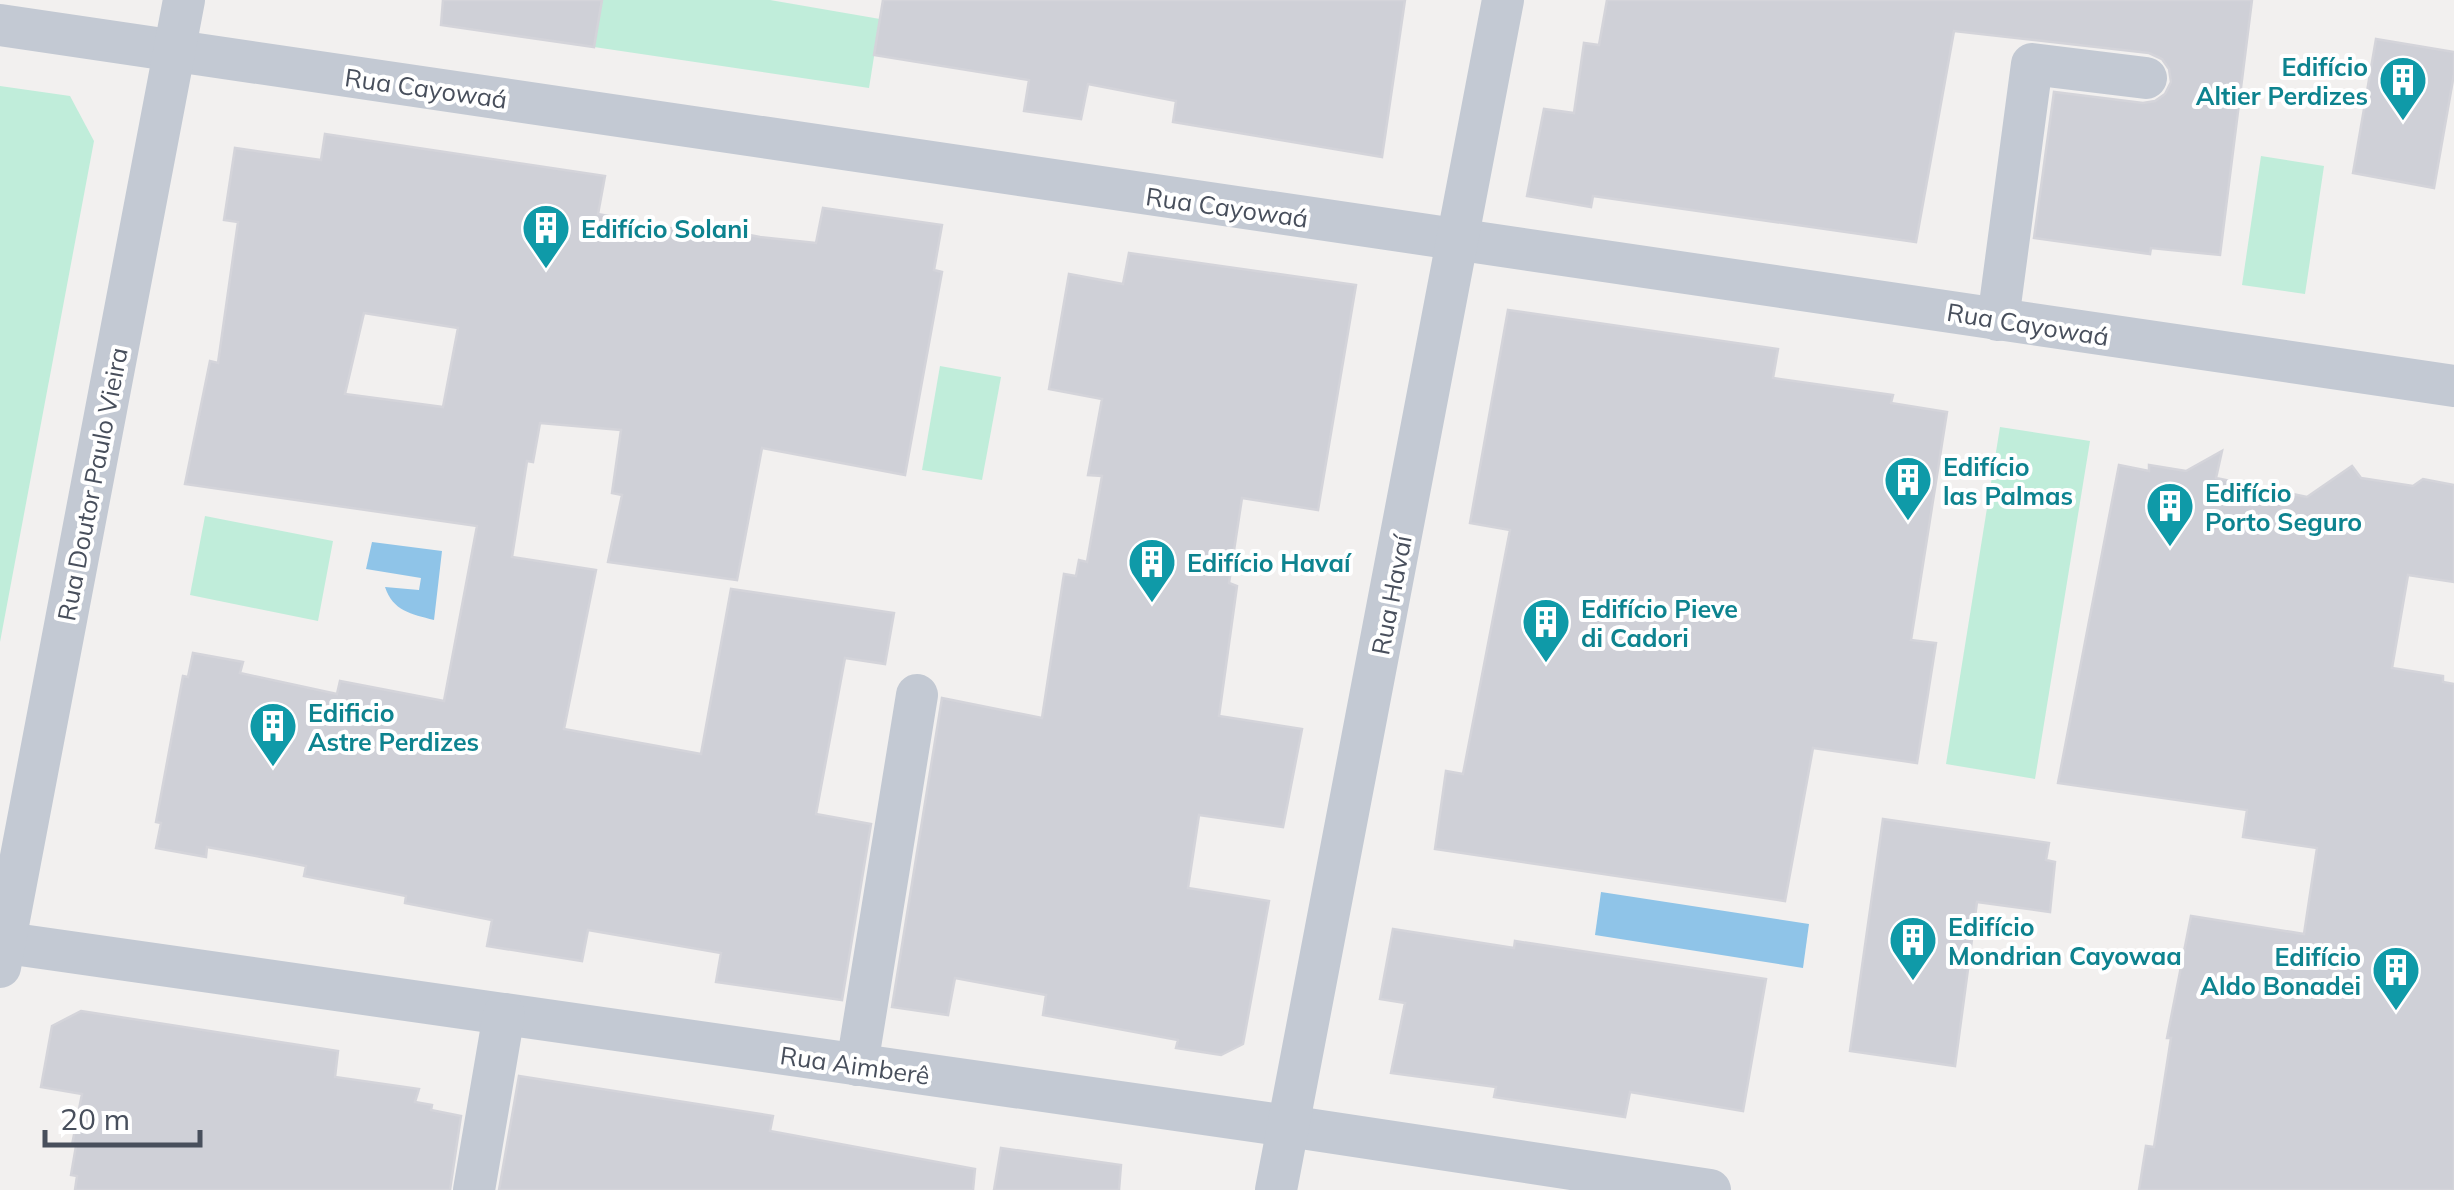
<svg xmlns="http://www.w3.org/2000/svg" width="2454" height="1190" font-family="Mulish,sans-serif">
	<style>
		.green { fill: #c0edda }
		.water { fill: #8fc4e8 }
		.building { fill: #cfd0d7; stroke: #d4d4da; stroke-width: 2.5; fill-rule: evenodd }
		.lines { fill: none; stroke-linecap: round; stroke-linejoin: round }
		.street { stroke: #c3c9d3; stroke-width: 42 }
		.labels { text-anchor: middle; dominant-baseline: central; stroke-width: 8; stroke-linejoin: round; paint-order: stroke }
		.culture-label { font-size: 25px; font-weight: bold; fill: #0d838f; stroke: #fff; text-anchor: start }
		.street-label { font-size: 25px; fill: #484f5c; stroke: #fff }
	</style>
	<rect width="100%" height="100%" fill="#f2f0ef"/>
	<g class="green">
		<path d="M602,0h168l110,19 -11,69 -275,-41z"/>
		<path d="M0,86l70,10 24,45 -94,501z"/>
		<path d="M2261,156l63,10 -19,128 -63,-9z"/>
		<path d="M940,366l61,11 -19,103 -60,-10z"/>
		<path d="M2000,427l90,14 -55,338 -89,-15z"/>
		<path d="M205,516l128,25 -15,80 -128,-26z"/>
	</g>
	<g class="water">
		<path d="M372,542l70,9 -8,69c-23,-6 -41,-9 -49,-33l34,3 2,-12 -55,-9z"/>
		<path d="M1601,892l208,32 -6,44 -208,-33z"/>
	</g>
	<g class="building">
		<path d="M443,0h159l-8,47 -153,-22z"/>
		<path d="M883,0h522l-23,157 -209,-35 3,-21 -88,-17 -7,35 -57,-8 5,-31 -155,-25z"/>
		<path d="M1607,0h645l-32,255 -69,-7 -1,6 -116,-16 20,-146 89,11 12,-2 10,-7 6,-12 -2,-13 -7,-10 -13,-6 -195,-22 -38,211 -323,-46 -2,11 -64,-11 17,-87 30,4 10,-70 15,2z"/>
		<path d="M2376,39l78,13v22l-20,114 -81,-15z"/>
		<path d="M325,134l280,42 -7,38 87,17 2,-8 73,14 56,6 7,-35 119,17 -8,45 8,2 -37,203 -143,-27 -25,132 -129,-18 14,-67 -10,-2 9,-63 -81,-7 -7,39 -6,-1 -15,96 84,13 -32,159 137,25 30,-165 163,24 -9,51 -40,-6 -29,156 55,10 -29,176 -126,-18 5,-29 -133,-23 -6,31 -95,-15 5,-26 -87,-17 1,-7 -102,-20 2,-10 -50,-10 -49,-9 -1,10 -50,-9 5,-25 -5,-1 27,-146 5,1 5,-24 50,9 -3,11 97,21 3,-13 104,20 33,-175 -292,-42 25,-123 8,2 20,-141 -14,-2 11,-72 86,12zM364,313l94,15 -15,79 -98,-13z"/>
		<path d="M1129,253l227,32 -38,225 -76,-12 -13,85 8,3 -18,130 83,13 -19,98 -84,-12 -11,73 81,13 -26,143 -22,11 -45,-7 2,-8 -135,-25 3,-20 -91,-17 -7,37 -56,-8 50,-309 100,20 22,-144 12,2 3,-16 8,2 15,-86 -14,-1 14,-76 -53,-10 20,-115 54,10z"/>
		<path d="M1508,310l270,39 -5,29 120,17 -2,8 56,9 -36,228 25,3 -19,120 -104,-15 -28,153 -350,-52 11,-78 17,3 47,-244 -40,-7z"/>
		<path d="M2222,451l-6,27 91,19 45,-31 9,12 52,8 10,-7 31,6v97l-46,-7 -16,93 51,8v6l11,2v506h-315l7,-44 8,1 17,-109h-4l24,-122 113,18 13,-86 -74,-11 4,-27 -189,-27 61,-318 30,6v-6l37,6z"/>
		<path d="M1883,819l166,24 -3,17 9,2 -5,50 -73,-10 -22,164 -105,-15z"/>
		<path d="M1393,929l121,19 1,-7 251,38 -23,132 -113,-19 -5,25 -131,-20 2,-10 -105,-14 14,-70 -25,-4z"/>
		<path d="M81,1011l257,40 -3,26 84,12 -4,13 17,3 -1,5 30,6 -11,74h-375l2,-14 -6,-1 5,-29 -4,-1 10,-51 -41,-7 11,-61z"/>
		<path d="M519,1076l254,40 -3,15 205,38 -2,21h-474z"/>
		<path d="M1001,1148l120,17 -2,25h-125z"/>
	</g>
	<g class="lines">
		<g class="street">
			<path d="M0,25l2454,361"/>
			<path d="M1998,320l34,-256 114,14"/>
			<path d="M0,942l1288,184 422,64"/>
			<path d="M0,967l184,-967"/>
			<path d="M857,1065l60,-370"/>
			<path d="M474,1190l30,-176"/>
			<path d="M1276,1190l227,-1190"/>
		</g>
	</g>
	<defs>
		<g id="building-pin" transform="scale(2.5)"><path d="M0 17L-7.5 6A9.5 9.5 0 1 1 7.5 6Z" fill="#0f9aa8" stroke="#fff"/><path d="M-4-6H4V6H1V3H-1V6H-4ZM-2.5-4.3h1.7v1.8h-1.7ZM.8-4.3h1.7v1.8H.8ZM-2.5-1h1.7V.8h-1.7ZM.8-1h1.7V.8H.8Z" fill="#fff"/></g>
	</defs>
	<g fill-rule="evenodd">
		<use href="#building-pin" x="2403" y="80"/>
		<use href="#building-pin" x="546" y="228"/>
		<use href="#building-pin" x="1908" y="480"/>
		<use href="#building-pin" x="2170" y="506"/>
		<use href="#building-pin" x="1152" y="562"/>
		<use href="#building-pin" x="1546" y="622"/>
		<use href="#building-pin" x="273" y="726"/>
		<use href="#building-pin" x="1913" y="940"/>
		<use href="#building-pin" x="2396" y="970"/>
	</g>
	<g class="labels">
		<g class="culture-label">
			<text x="2368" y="66" text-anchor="end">Edifício<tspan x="2368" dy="29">Altier Perdizes</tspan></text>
			<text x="581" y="228">Edifício Solani</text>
			<text x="1943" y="466">Edifício<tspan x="1943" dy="29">las Palmas</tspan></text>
			<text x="2205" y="492">Edifício<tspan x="2205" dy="29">Porto Seguro</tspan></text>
			<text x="1187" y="562">Edifício Havaí</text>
			<text x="1581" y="608">Edifício Pieve<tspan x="1581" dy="29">di Cadori</tspan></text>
			<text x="308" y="712">Edificio<tspan x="308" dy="29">Astre Perdizes</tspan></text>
			<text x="1948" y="926">Edifício<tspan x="1948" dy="29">Mondrian Cayowaa</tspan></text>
			<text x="2361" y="956" text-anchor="end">Edifício<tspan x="2361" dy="29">Aldo Bonadei</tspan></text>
		</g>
		<g class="street-label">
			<text transform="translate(426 88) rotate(8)">Rua Cayowaá</text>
			<text transform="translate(1227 207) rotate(8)">Rua Cayowaá</text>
			<text transform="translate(2028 324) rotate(9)">Rua Cayowaá</text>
			<text transform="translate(92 484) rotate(-79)">Rua Doutor Paulo Vieira</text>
			<text transform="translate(1391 595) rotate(-79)">Rua Havaí</text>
			<text transform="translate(855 1065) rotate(8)">Rua Aimberê</text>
		</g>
	</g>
	<path d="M45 1130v15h155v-15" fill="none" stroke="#484f5c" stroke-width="5"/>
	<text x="60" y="1130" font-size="30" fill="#484f5c" stroke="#ffffff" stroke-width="8" paint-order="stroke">20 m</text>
</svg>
